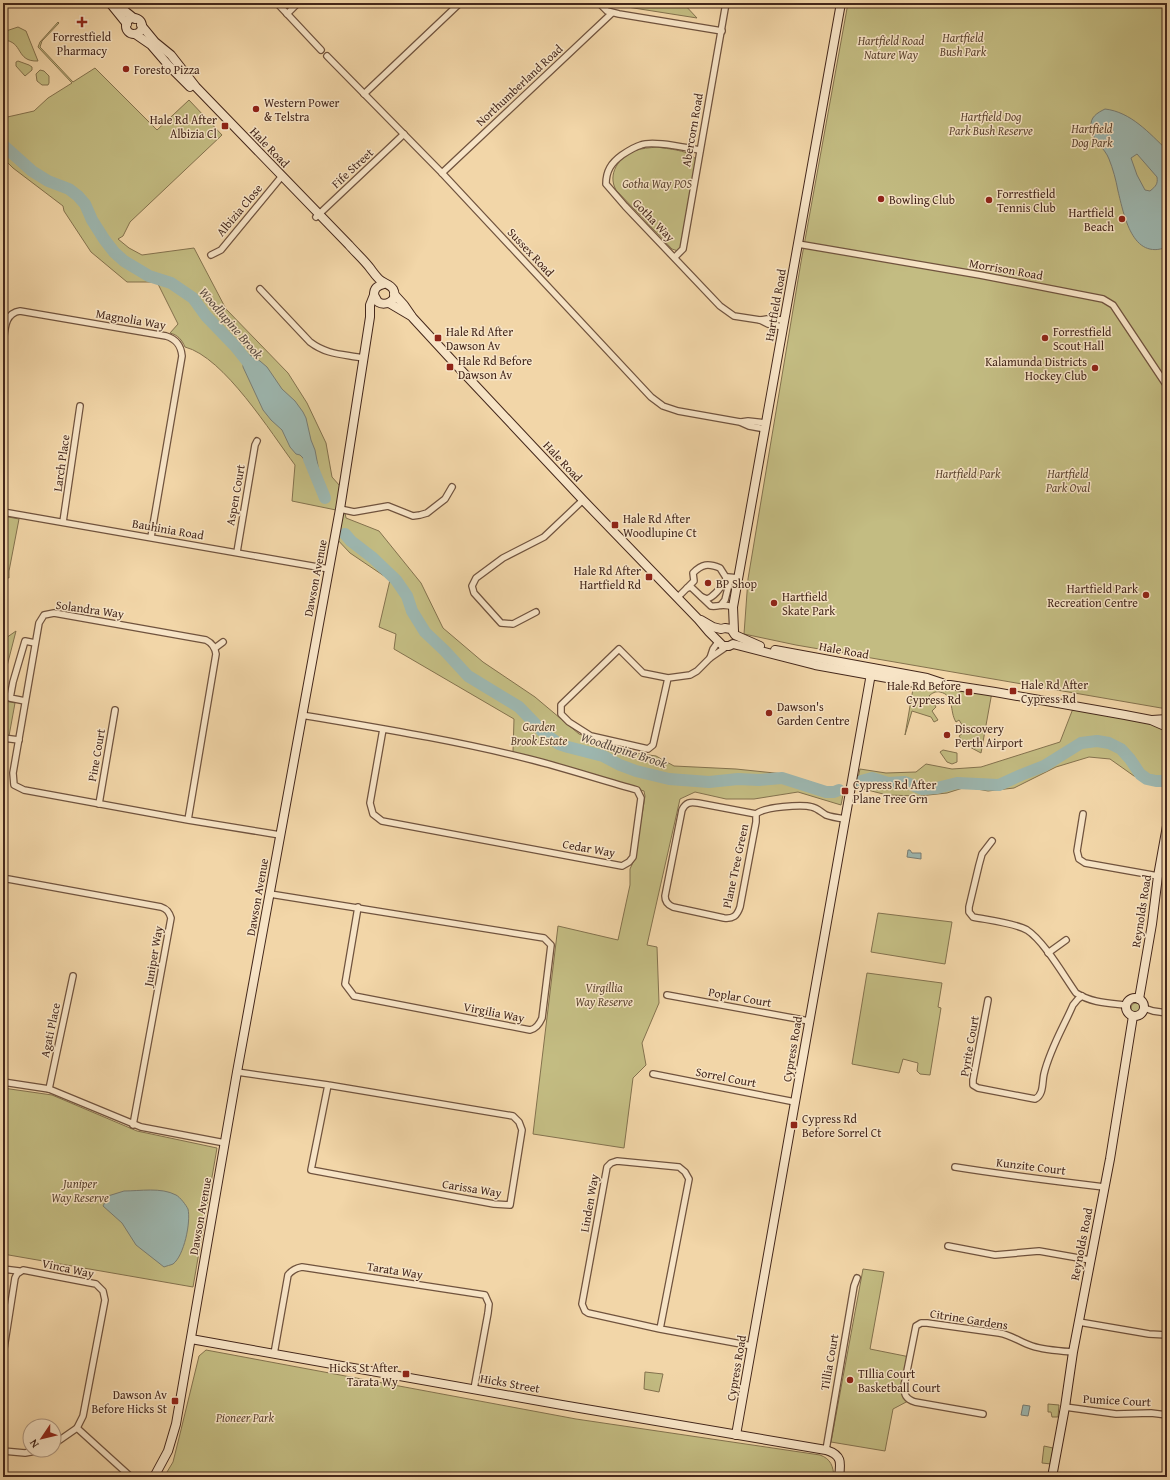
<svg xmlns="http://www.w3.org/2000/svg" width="1170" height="1480" font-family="'Gentium Book Plus',serif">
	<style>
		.green { fill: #c3bc82; stroke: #84724e }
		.water { fill: #9db7b0; stroke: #797d74; fill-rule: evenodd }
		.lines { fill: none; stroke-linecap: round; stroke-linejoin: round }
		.river { stroke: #9db7b0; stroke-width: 12 }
		.street-casing { stroke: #70533e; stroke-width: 8 }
		.secondary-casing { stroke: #44271b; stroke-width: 10 }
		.street { stroke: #f7e4c6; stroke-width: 5.5 }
		.secondary { stroke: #f7e4c6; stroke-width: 8 }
		.poi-dot { fill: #8f2418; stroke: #f7e4c6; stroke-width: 1.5 }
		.labels { text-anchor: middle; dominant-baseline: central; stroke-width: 3; stroke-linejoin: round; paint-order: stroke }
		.poi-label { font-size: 12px; fill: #44271b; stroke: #f7e4c6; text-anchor: start }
		.park-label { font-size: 12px; font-style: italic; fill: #5d4530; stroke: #f7e4c6 }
		.street-label { font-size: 12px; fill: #44271b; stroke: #f7e4c6 }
		.water-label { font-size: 13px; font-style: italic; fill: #5a4b40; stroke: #f7e4c6 }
	</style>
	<rect width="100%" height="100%" fill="#f2d6a8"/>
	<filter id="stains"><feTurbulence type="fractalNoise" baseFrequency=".005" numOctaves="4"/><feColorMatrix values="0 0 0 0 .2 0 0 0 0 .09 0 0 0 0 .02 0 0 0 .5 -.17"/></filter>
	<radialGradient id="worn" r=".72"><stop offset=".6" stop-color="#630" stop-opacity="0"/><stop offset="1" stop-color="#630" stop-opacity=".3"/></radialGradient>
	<g class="green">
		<path d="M615,3h68l14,15 -76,-12z"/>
		<path d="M848,3h319v706l-371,-64 -52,-11 4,-55 53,-317z"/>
		<path d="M58,22l1,1 -17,18 -2,6 33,35 22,-14 62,62 32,-30 33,35 -92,87 -7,14 -5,3 11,9 13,7 52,-7 32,61 62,64 19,30 19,40 6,34 8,9 6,32 33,13 42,52 22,45 40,34 52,35 44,37 49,18 28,4 18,10 62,3 48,5 27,8 32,13 -2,10 -43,-13 -44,7h-28l-31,-7 -15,7 -33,146 10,2 2,56 -17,40 4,22 -13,13 -9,70 -91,-14 25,-208 60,14 12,-55v-16l5,-11 10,-62 -1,-5 -131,-39 1,-33 -120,-70 2,-15 -17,-7 11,-47 -40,-27 -16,-17 2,-26 -44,-9 3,-36c-24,-32 -71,-108 -110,-118 -3,-7 -7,-12 -15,-14l8,-9 -21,-42h-30l-36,-30 -27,-41 -1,-5 -50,-38 -10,-10v-40l31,-7 14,-13 24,-15 -34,-36 2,-5z"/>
		<path d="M18,27l8,4 12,30c-23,1 -14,-20 -35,-21v-8z"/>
		<path d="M18,61l11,4 3,2v3l-7,6 -9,-10v-4z"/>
		<path d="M40,70l4,1 5,5v7l-1,2h-6l-5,-4 -1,-7z"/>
		<path d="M657,147c10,2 34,3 39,13l-15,88 -3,3 -6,-2 -56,-59c-9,-16 3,-33 18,-39 8,-3 15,-3 23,-4z"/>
		<path d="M3,516l16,3 -10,52v7l-6,-1z"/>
		<path d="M16,631l-10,39 -3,-4v-26z"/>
		<path d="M914,683l78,9 -11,61 -17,-9 -5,-8 7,-5 -7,-11 -3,2c-7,-11 -1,-27 -16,-30 -4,-1 -8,1 -11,4l7,11 -4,4 6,9 -4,2 -3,-5 -19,-6 -7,24z"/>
		<path d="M5,701l10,2 -6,33 -6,-1v-23z"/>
		<path d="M1074,706l93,21v55l-33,-6 -24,-17 -21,-2 -33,10 -42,21 -26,3 -22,-4 -19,6 -28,3 -32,-1 -31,-8 4,-18 26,4 30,-1 10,-8 26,5 29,-2 79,-25z"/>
		<path d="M943,750l14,3v9l-5,2 -5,-2 -7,-10z"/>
		<path d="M878,913l74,9 -7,42 -74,-12z"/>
		<path d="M867,973l75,10 -4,24 3,1 -11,67 -10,-1 -3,-3 1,-8 -15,-4 -4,14 -47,-9z"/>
		<circle cx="1136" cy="1008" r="5"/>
		<path d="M3,1088l49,7 85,36 80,17 -24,139 -190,-33z"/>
		<path d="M863,1269l21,3 -14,77 40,8 -6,29 6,14 -17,9 -8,42 -54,-9z"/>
		<path d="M206,1350l370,69 244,36c11,4 13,11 14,22h-670l9,-15 6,-24 20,-82z"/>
		<path d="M645,1372l18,2 -4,18 -15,-3z"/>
		<path d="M1048,1404l11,1 -1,12h-6l-1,-5h-3z"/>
		<path d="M1044,1446l9,2 -2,16 -9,-1z"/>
	</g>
	<g class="water">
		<path d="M1105,109c26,3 44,24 62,41v97c-35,14 -43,-32 -49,-56 -2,-11 -5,-22 -9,-32 -4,-11 -18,-20 -18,-32 -1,-10 6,-14 14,-18zM1137,154l20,23c1,7 -1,9 -7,14l-5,-1 -8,-15 -6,-17z"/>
		<path d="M250,355l10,6 7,6 15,22 13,12 8,11 3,6 5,22 4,10 4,21 -7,3 -9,-16 -3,-3 -4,-1 -6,-7 -8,-17 -11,-10 -8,-10 -20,-43v-6l2,-5z"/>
		<path d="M908,850h2l2,3h9v6l-14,-2z"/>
		<path d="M124,1191c16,0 37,-4 52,4 4,2 10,10 12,14 3,13 -4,47 -15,55 -2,1 -7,2 -9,3l-28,-22 -14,-22 -19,-17 5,-10z"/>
		<path d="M1023,1405l7,1 -2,10 -7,-1z"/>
	</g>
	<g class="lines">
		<g class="river">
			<path d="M3,145l29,26 16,10 21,8 9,7 7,8 7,16 12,19 10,13 10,9 25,15 22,7 22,15 13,18 29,30 20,25"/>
			<path d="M309,459l16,39"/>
			<path d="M345,534l6,7 22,17 23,22 11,16 5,15 13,21 20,19 23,25 51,31 26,27 14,10 9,3 35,9 17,9 16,6 33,8 40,3 29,-3 21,1 23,-2 44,14h8l5,-2"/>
			<path d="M858,782l14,-4 16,5 17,-1 17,7 15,-1 20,-5 42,2 22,-10 23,-9 37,-23 16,-2 12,2 12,6 9,10 10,15 7,5 9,2h6"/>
		</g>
		<g class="street-casing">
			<g id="street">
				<path d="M277,3l44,47"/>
				<path d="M599,3l8,8 12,3 103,17"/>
				<path d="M287,14l11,-11"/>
				<path d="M327,56l115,117 209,224 12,9 15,5 62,11 9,4 16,3"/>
				<path d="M364,94l96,-91"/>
				<path d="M700,150c-14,-2 -47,-10 -59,-5 -7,2 -13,6 -19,10 -11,8 -16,16 -16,29l19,22 95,100 14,10 26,4 8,4 15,3"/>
				<path d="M442,173l170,-160"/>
				<path d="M316,217l88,-83"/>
				<path d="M798,244l182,31 123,24 10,6 54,81"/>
				<path d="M211,255l10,-5 61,-74"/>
				<path d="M675,257l8,-8 43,-246"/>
				<path d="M260,289l50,53c17,13 33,12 53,16"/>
				<path d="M760,320l7,-1 17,1"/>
				<path d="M3,344c2,-13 1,-31 17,-33l146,25c10,3 15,9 16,20l-31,181"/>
				<path d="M741,422l7,-1 18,2"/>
				<path d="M340,509l14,3 34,-6 25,10 7,-1 7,-2 18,-14 7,-12"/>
				<path d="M3,512l326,57"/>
				<path d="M63,522l17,-116"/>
				<path d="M237,552l18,-107 2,-4"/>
				<path d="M687,588l7,-7 -1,-8c9,-9 15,-10 27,-5l7,11 1,4"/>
				<path d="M702,597l5,2c9,-3 15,-14 21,-22l11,1"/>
				<path d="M677,598l10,-10 4,-1 20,19c9,1 11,-3 22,1"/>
				<path d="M721,605l4,-5 5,-20"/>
				<path d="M536,612l-23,12 -12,-1 -27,-30 -2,-7 4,-8 27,-20 41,-21 39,-37"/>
				<path d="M215,648l8,-6"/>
				<path d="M710,658l3,-9 5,-7"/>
				<path d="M668,678l-15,67 -5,4 -57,-13 -22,-14 -8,-8v-9l58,-56 24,24 25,5 22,-3 7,-4 13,-13 16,-11"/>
				<path d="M25,701l-15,-3 3,-16 12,-41 10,2"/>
				<path d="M302,715c76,13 152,25 227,44 36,9 72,21 108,31l4,8 -8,59 -4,5 -7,4 -240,-45 -9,-7 -3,-11 13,-74"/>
				<path d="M3,738l16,2"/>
				<path d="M99,804l16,-94"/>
				<path d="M756,814v8l-16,85c-3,9 -7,12 -16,11l-51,-11c-5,-2 -8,-6 -8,-11l17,-86c4,-8 8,-8 16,-7l58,11c7,-7 46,-10 56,-7 5,1 9,5 14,8 5,2 12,3 19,4"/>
				<path d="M1083,814l-6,37 2,8 6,4 73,13"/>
				<path d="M188,820l28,-166c-1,-7 -4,-11 -10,-14l-152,-27 -10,2 -5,8 -26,150 1,12 10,5 164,30 92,15"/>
				<path d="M992,841l-10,13 -3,11 -10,42v5l4,5c15,3 42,6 54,13 17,11 37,46 49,63 16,10 32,10 50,12"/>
				<path d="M3,881l5,-2 153,28c6,2 8,5 10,11l-38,207"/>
				<path d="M270,894l274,44 7,7 -9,73c-3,7 -6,11 -12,12l-176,-34 -9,-12 13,-77"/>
				<path d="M1048,953l18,-13"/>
				<path d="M667,995l142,26"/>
				<path d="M988,1000l-15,80v5l5,3 57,11c9,-4 7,-17 9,-25 6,-25 19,-46 29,-69l5,-6 4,-3"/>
				<path d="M1144,1008l9,3 14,2"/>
				<path d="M237,1072l91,13 185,31 6,6 3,8 -12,75 -16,-1 -183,-34 17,-85"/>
				<path d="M653,1074l142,28"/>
				<path d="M3,1082l46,7 92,38 84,16"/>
				<path d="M49,1089l24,-113"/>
				<path d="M955,1167c50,8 99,14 149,20"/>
				<path d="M948,1246l47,9 44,-4 51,9"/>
				<path d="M3,1269l16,2"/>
				<path d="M1079,1322l70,12 18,1"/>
				<path d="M660,1329l29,-150 -4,-7 -6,-5 -62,-6 -6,2 -4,4 -25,137 3,7 3,2 72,16 92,17"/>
				<path d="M274,1354l14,-79c4,-5 8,-7 14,-8l183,28 4,9 -1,9 -14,76"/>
				<path d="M3,1355l12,-77 2,-4 6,-4 73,14 7,7 2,9 -22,116 -6,12 -23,16"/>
				<path d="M1065,1407l51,7 35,-1 16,2"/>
				<path d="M983,1414l-68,-12c-9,-3 -11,-7 -11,-16l12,-60 5,-3h6l72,10c12,2 21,9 33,13 12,4 28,5 41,6"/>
				<path d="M77,1428l54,49"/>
				<path d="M826,1450l28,-164 3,-8"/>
				<path d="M3,1451l22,2 17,-3"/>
			</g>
		</g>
		<g class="secondary-casing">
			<g id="secondary">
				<path d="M110,3l17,21"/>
				<path d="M118,3l7,8 10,8"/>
				<circle cx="134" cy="26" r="8"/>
				<path d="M141,25l14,17 16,13 25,32 153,158c7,8 15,15 21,23 3,4 5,7 8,10 4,5 12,6 15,11 6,11 -7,18 -15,13l-4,-7c0,-7 3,-9 10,-11"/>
				<path d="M135,34l16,11 19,22 20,20"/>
				<path d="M394,294l10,11 9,13 47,51 123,131 115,119 11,13 14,14h6l4,-2 82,21 111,20h24l45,7 130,23 26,5 16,7"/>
				<path d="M389,303l22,13"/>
				<path d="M701,620l12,7 8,2 4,-1 6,1 4,6 25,11"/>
				<path d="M734,631l-1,-24 108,-604"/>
				<path d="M775,650l152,28 15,5"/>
				<path d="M1152,720l15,-1"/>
				<circle cx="1135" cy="1007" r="9"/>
				<path d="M1139,999l13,-75 6,-48 9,-50"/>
				<path d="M191,1339l371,66 264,45c16,5 15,12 13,27"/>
				<path d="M736,1435l136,-767"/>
				<path d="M154,1477l14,-26 8,-27 61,-352 103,-563 30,-192v-12l4,-10"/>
				<path d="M1052,1477l13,-70 8,-55 37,-193 23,-143"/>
			</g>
		</g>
		<use href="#street" class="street"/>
		<use href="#secondary" class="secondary"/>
	</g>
	<g class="poi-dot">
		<path d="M80 16h4v4h4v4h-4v4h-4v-4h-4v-4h4z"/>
		<circle cx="126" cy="69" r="4"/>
		<circle cx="256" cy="109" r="4"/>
		<rect x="221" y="122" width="8" height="8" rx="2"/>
		<circle cx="881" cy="199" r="4"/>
		<circle cx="989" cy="200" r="4"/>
		<circle cx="1122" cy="219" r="4"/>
		<rect x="434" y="334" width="8" height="8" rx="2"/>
		<circle cx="1045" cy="338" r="4"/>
		<rect x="446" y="363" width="8" height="8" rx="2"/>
		<circle cx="1095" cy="368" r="4"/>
		<rect x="611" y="521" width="8" height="8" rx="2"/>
		<rect x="645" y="573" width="8" height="8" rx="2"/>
		<circle cx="708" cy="583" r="4"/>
		<circle cx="1146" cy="595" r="4"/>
		<circle cx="774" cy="603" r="4"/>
		<rect x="1009" y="687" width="8" height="8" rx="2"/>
		<rect x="965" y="688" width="8" height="8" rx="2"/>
		<circle cx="769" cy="713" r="4"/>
		<circle cx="947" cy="735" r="4"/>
		<rect x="841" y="787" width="8" height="8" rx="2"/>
		<rect x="790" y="1121" width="8" height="8" rx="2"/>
		<rect x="402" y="1370" width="8" height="8" rx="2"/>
		<circle cx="850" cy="1380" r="4"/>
		<rect x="171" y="1397" width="8" height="8" rx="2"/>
	</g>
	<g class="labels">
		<g class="poi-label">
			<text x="82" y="36" text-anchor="middle">Forrestfield<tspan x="82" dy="14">Pharmacy</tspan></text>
			<text x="134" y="69">Foresto Pizza</text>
			<text x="264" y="102">Western Power<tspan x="264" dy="14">&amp; Telstra</tspan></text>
			<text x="217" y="119" text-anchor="end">Hale Rd After<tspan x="217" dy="14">Albizia Cl</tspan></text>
			<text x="997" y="193">Forrestfield<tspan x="997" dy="14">Tennis Club</tspan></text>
			<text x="889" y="199">Bowling Club</text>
			<text x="1114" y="212" text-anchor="end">Hartfield<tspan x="1114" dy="14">Beach</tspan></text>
			<text x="446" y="331">Hale Rd After<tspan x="446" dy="14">Dawson Av</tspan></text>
			<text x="1053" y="331">Forrestfield<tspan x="1053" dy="14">Scout Hall</tspan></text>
			<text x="458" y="360">Hale Rd Before<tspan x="458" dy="14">Dawson Av</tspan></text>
			<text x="1087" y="361" text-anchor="end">Kalamunda Districts<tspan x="1087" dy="14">Hockey Club</tspan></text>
			<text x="623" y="518">Hale Rd After<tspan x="623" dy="14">Woodlupine Ct</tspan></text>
			<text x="641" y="570" text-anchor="end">Hale Rd After<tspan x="641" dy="14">Hartfield Rd</tspan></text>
			<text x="716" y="583">BP Shop</text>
			<text x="1138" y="588" text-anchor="end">Hartfield Park<tspan x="1138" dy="14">Recreation Centre</tspan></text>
			<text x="782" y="596">Hartfield<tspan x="782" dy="14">Skate Park</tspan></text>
			<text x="1021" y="684">Hale Rd After<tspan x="1021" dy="14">Cypress Rd</tspan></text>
			<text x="961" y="685" text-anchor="end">Hale Rd Before<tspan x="961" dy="14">Cypress Rd</tspan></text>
			<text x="777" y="706">Dawson's<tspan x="777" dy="14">Garden Centre</tspan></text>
			<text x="955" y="728">Discovery<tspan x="955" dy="14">Perth Airport</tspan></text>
			<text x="853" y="784">Cypress Rd After<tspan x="853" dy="14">Plane Tree Grn</tspan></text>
			<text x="802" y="1118">Cypress Rd<tspan x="802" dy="14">Before Sorrel Ct</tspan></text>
			<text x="398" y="1367" text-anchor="end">Hicks St After<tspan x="398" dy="14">Tarata Wy</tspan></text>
			<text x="858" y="1373">TIllia Court<tspan x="858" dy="14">Basketball Court</tspan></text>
			<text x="167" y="1394" text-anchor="end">Dawson Av<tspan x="167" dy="14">Before Hicks St</tspan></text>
		</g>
		<g class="park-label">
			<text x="963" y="37">Hartfield<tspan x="963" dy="14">Bush Park</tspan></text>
			<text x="891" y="40">Hartfield Road<tspan x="891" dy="14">Nature Way</tspan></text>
			<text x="991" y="116">Hartfield Dog<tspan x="991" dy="14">Park Bush Reserve</tspan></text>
			<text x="1092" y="128">Hartfield<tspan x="1092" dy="14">Dog Park</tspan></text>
			<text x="657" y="183">Gotha Way POS</text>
			<text x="968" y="473">Hartfield Park</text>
			<text x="1068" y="473">Hartfield<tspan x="1068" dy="14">Park Oval</tspan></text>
			<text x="539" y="726">Garden<tspan x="539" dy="14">Brook Estate</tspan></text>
			<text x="604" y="987">Virgillia<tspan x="604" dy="14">Way Reserve</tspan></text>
			<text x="80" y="1183">Juniper<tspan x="80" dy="14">Way Reserve</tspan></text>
			<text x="245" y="1417">Pioneer Park</text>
		</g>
		<g class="street-label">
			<text transform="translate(519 85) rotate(-43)">Northumberland Road</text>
			<text transform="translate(692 130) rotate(-80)">Abercorn Road</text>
			<text transform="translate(270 147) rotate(46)">Hale Road</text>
			<text transform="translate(352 168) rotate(-43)">Fife Street</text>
			<text transform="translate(239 210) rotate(-50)">Albizia Close</text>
			<text transform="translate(654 220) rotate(46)">Gotha Way</text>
			<text transform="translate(531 252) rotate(47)">Sussex Road</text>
			<text transform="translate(1006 269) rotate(10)">Morrison Road</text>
			<text transform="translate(775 305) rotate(-80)">Hartfield Road</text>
			<text transform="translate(131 319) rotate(10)">Magnolia Way</text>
			<text transform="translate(563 461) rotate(47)">Hale Road</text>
			<text transform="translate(61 463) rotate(-82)">Larch Place</text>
			<text transform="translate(235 495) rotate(-80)">Aspen Court</text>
			<text transform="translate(168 529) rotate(10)">Bauhinia Road</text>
			<text transform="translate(315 578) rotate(-79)">Dawson Avenue</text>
			<text transform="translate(90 609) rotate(8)">Solandra Way</text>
			<text transform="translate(844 650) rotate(10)">Hale Road</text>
			<text transform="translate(96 755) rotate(-80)">Pine Court</text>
			<text transform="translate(589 848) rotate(10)">Cedar Way</text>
			<text transform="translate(735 866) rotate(-78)">Plane Tree Green</text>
			<text transform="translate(257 897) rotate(-80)">Dawson Avenue</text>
			<text transform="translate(1141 911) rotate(-81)">Reynolds Road</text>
			<text transform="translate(153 956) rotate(-80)">Juniper Way</text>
			<text transform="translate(740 997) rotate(10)">Poplar Court</text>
			<text transform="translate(494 1012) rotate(11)">Virgilia Way</text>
			<text transform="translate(50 1030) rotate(-78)">Agati Place</text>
			<text transform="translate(969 1046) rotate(-80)">Pyrite Court</text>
			<text transform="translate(792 1049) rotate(-80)">Cypress Road</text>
			<text transform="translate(726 1077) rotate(11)">Sorrel Court</text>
			<text transform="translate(1031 1166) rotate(7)">Kunzite Court</text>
			<text transform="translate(472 1188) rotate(9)">Carissa Way</text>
			<text transform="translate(589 1203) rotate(-80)">Linden Way</text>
			<text transform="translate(200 1216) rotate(-80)">Dawson Avenue</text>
			<text transform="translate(1081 1244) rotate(-79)">Reynolds Road</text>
			<text transform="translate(68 1268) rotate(12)">Vinca Way</text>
			<text transform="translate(395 1270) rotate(9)">Tarata Way</text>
			<text transform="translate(969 1319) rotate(9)">Citrine Gardens</text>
			<text transform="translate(829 1362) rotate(-80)">Tillia Court</text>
			<text transform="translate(736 1368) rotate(-80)">Cypress Road</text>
			<text transform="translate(510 1383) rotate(10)">Hicks Street</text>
			<text transform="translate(1117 1400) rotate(3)">Pumice Court</text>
		</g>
		<g class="water-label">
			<text transform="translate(231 323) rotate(49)">Woodlupine Brook</text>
			<text transform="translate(624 750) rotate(18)">Woodlupine Brook</text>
		</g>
	</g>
	<rect width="1170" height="1480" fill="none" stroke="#f2d6a8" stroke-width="16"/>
	<rect x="4" y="4" width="1162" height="1472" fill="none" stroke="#44271b" stroke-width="2"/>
	<rect x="8" y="8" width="1154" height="1464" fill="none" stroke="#44271b"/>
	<g transform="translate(42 1438) rotate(235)"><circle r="19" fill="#f7e4c6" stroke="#af9882"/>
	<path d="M0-3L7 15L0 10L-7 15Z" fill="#8f2418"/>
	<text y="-6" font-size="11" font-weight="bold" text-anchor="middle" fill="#44271b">N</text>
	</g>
	<rect width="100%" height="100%" filter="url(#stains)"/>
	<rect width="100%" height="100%" fill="url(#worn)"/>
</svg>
